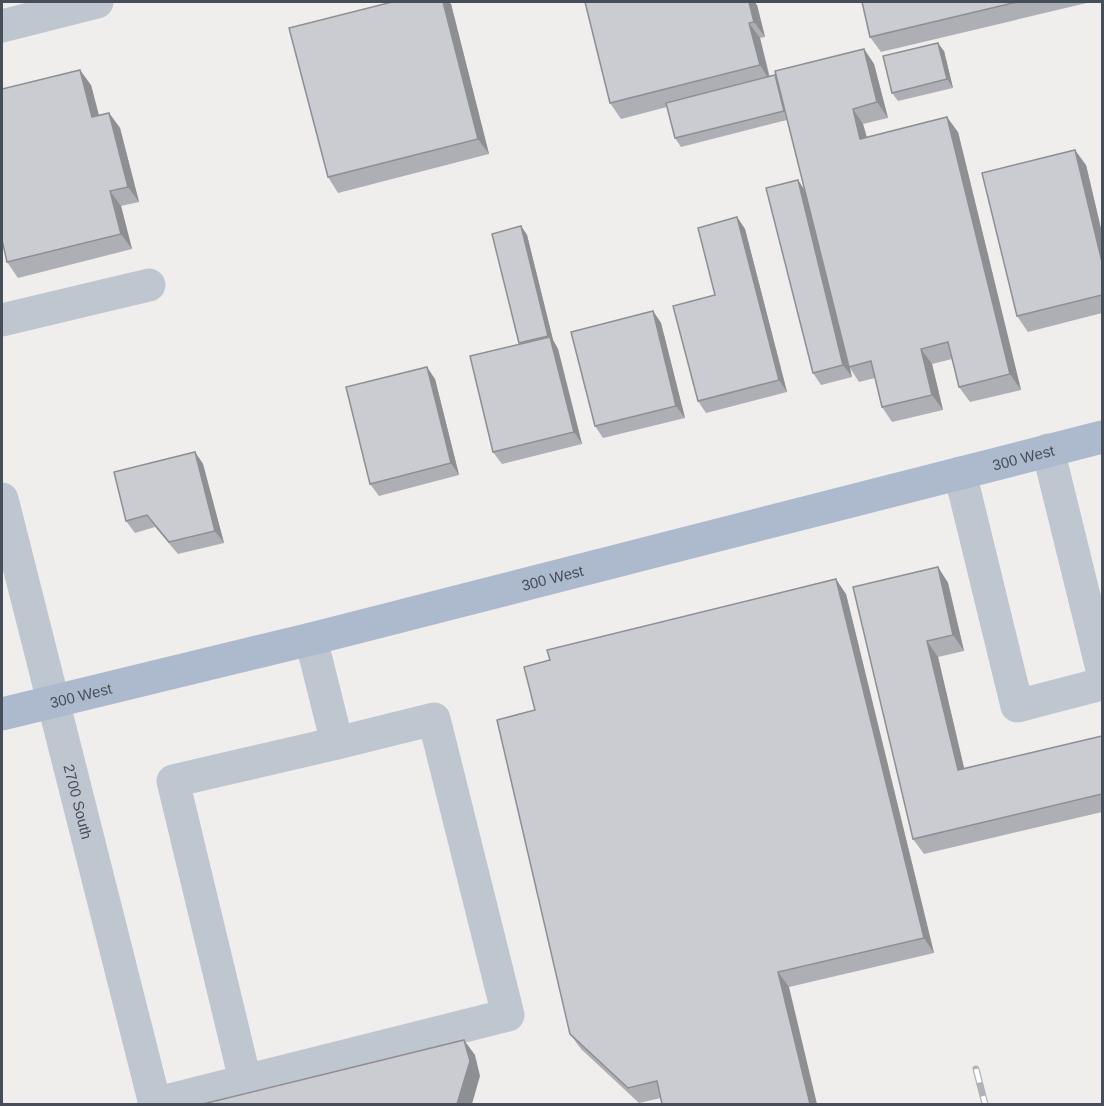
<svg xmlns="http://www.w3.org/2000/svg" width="1104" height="1106" font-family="Arial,sans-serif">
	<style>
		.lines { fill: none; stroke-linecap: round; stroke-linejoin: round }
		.minor { stroke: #bec6cf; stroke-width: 33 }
		.major { stroke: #adb9cc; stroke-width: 33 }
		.rail-casing { stroke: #b0b2b8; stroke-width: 7 }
		.rail { stroke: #fff; stroke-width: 4.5; stroke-dasharray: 14; stroke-linecap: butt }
		.wall { fill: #aeafb5 }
		.shaded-wall { fill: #8d8f93 }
		.building { fill: #caccd2; stroke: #8d8f93; stroke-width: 1.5 }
		.labels { text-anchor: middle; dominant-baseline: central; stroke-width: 4.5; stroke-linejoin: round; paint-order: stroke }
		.street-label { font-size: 15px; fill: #464e5a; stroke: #fff }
	</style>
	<rect width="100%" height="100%" fill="#f0eded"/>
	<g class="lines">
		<g class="minor">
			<path d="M2,26l95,-24"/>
			<path d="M2,320l147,-35"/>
			<path d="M1048,450l54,219"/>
			<path d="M960,473l57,233 85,-22"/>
			<path id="s1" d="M2,499l153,605"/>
			<path d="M245,1080l-72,-299 164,-38"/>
			<path d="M154,1104l354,-89 -74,-296 -97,24 -26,-104"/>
		</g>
		<path class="major" id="s2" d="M2,714l309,-75 791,-202"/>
		<g class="rail-casing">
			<path id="rail" d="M976,1069l9,35"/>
		</g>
		<use href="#rail" class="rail"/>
	</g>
	<g class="wall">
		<path d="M862,2h229l-210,50 -11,-15z"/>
		<path d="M451,4l38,150 -151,39 -10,-16z"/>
		<path d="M757,5l8,32 -5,1 10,39 7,2 87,-30 10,15 14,54 -25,6 4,13 91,-5 63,258 -51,12 -11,-15 -7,-28 -20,5 11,46 -51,12 -10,-15 -7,-29 -16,4 -9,-14 2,9 -31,8 -8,-12 -8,-183 -18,-70 -106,27 -6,-9 -8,-31 -46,12 -11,-16z"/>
		<path d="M944,51l9,37 -55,13 -6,-8z"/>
		<path d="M91,85l8,30 10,-2 11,15 19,74 -18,4 11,43 -114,29 -11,-16z"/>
		<path d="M1086,165l16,68v80l-74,19 -11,-16z"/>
		<path d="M737,217l8,12 42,163 -81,21 -8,-12 17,-106z"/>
		<path d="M521,226l6,9 26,105 5,9 24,95 -80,20 -9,-12 27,-108z"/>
		<path d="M653,311l8,12 24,95 -82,20 -8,-12z"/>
		<path d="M435,379l24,96 -80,21 -9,-12z"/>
		<path d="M195,452l8,12 21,79 -46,11 -23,-27 -20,6 -9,-12z"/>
		<path d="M938,567l10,16 16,68 -26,6 26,111 138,-32v76l-178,42 -11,-15 -60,-252z"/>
		<path d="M846,594l88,359 -145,34 -128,111 -22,5 -58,-54 -11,-15z"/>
	</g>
	<g class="shaded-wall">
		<path d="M443,2h6l2,2 38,150 -11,-15z"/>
		<path d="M748,2h7l2,3 8,32 -11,-15z"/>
		<path d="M749,23l11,15 10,43 -10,-16z"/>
		<path d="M938,43l6,8 9,37 -6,-9z"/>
		<path d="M864,49l10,15 14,54 -11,-16z"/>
		<path d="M80,70l11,15 12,47 -11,-15z"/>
		<path d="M853,109l10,15 8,30 -11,-15z"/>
		<path d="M109,113l11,15 19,74 -11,-15z"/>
		<path d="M947,117l11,15 63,258 -11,-16z"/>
		<path d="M1075,150l11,15 16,68v29z"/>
		<path d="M798,180l8,12 46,185 -9,-12z"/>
		<path d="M110,191l11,15 11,43 -11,-15z"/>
		<path d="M737,217l8,12 42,163 -8,-12z"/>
		<path d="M521,226l6,9 26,105 5,9 24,95 -8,-12 -26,-96z"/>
		<path d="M653,311l8,12 24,95 -9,-12z"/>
		<path d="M921,349l11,15 11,46 -11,-15z"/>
		<path d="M427,367l8,12 24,96 -8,-12z"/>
		<path d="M195,452l8,12 21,79 -9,-12z"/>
		<path d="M938,567l10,16 16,68 -11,-16z"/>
		<path d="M836,579l10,15 88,359 -10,-15z"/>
		<path d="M927,641l11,16 30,128 -10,-15z"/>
		<path d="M778,972l11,15 28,117h-7z"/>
		<path d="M464,1040l11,15 5,21 -8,28h-15z"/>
	</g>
	<g class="building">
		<path d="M392,2h51l35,137 -150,38 -39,-149z"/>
		<path d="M585,2h164l5,20 -5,1 11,42 -150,38z"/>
		<path d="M862,2h155l-147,35z"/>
		<path d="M938,43l9,36 -55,14 -9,-37z"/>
		<path d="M864,49l13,53 -24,7 7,30 87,-22 63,257 -51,13 -11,-45 -27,7 11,46 -50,12 -11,-46 -22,6 -74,-296z"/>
		<path d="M80,70l12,47 17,-4 19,74 -18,4 11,43 -114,28 -5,-22v-151z"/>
		<path d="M775,75l9,36 -109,27 -9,-35z"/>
		<path d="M1075,150l27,112v33l-85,21 -35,-143z"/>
		<path d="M798,180l45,185 -30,8 -47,-185z"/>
		<path d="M737,217l42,163 -81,21 -25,-95 42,-11 -17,-67z"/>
		<path d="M521,226l27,110 -29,7 -27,-109z"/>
		<path d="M653,311l23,95 -81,20 -24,-94z"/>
		<path d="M550,337l24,95 -81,20 -23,-96z"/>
		<path d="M427,367l24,96 -81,21 -24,-97z"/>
		<path d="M195,452l20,79 -46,11 -22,-27 -21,6 -12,-49z"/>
		<path d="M938,567l15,68 -26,6 31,129 144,-34v58l-189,45 -60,-252z"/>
		<path d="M836,579l88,359 -146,34 32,132h-148l-5,-23 -29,7 -58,-54 -73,-314 38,-10 -11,-43 26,-7 -3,-10z"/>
		<path d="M464,1040l6,21 -13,43h-254z"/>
	</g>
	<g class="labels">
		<g class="street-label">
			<text stroke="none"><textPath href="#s2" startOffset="1053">300 West</textPath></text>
			<text stroke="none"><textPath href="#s2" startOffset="567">300 West</textPath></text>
			<text stroke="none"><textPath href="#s2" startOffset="81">300 West</textPath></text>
			<text stroke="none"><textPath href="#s1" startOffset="312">2700 South</textPath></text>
		</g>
	</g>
	<rect width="1104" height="1106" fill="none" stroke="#464e5a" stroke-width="6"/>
</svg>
